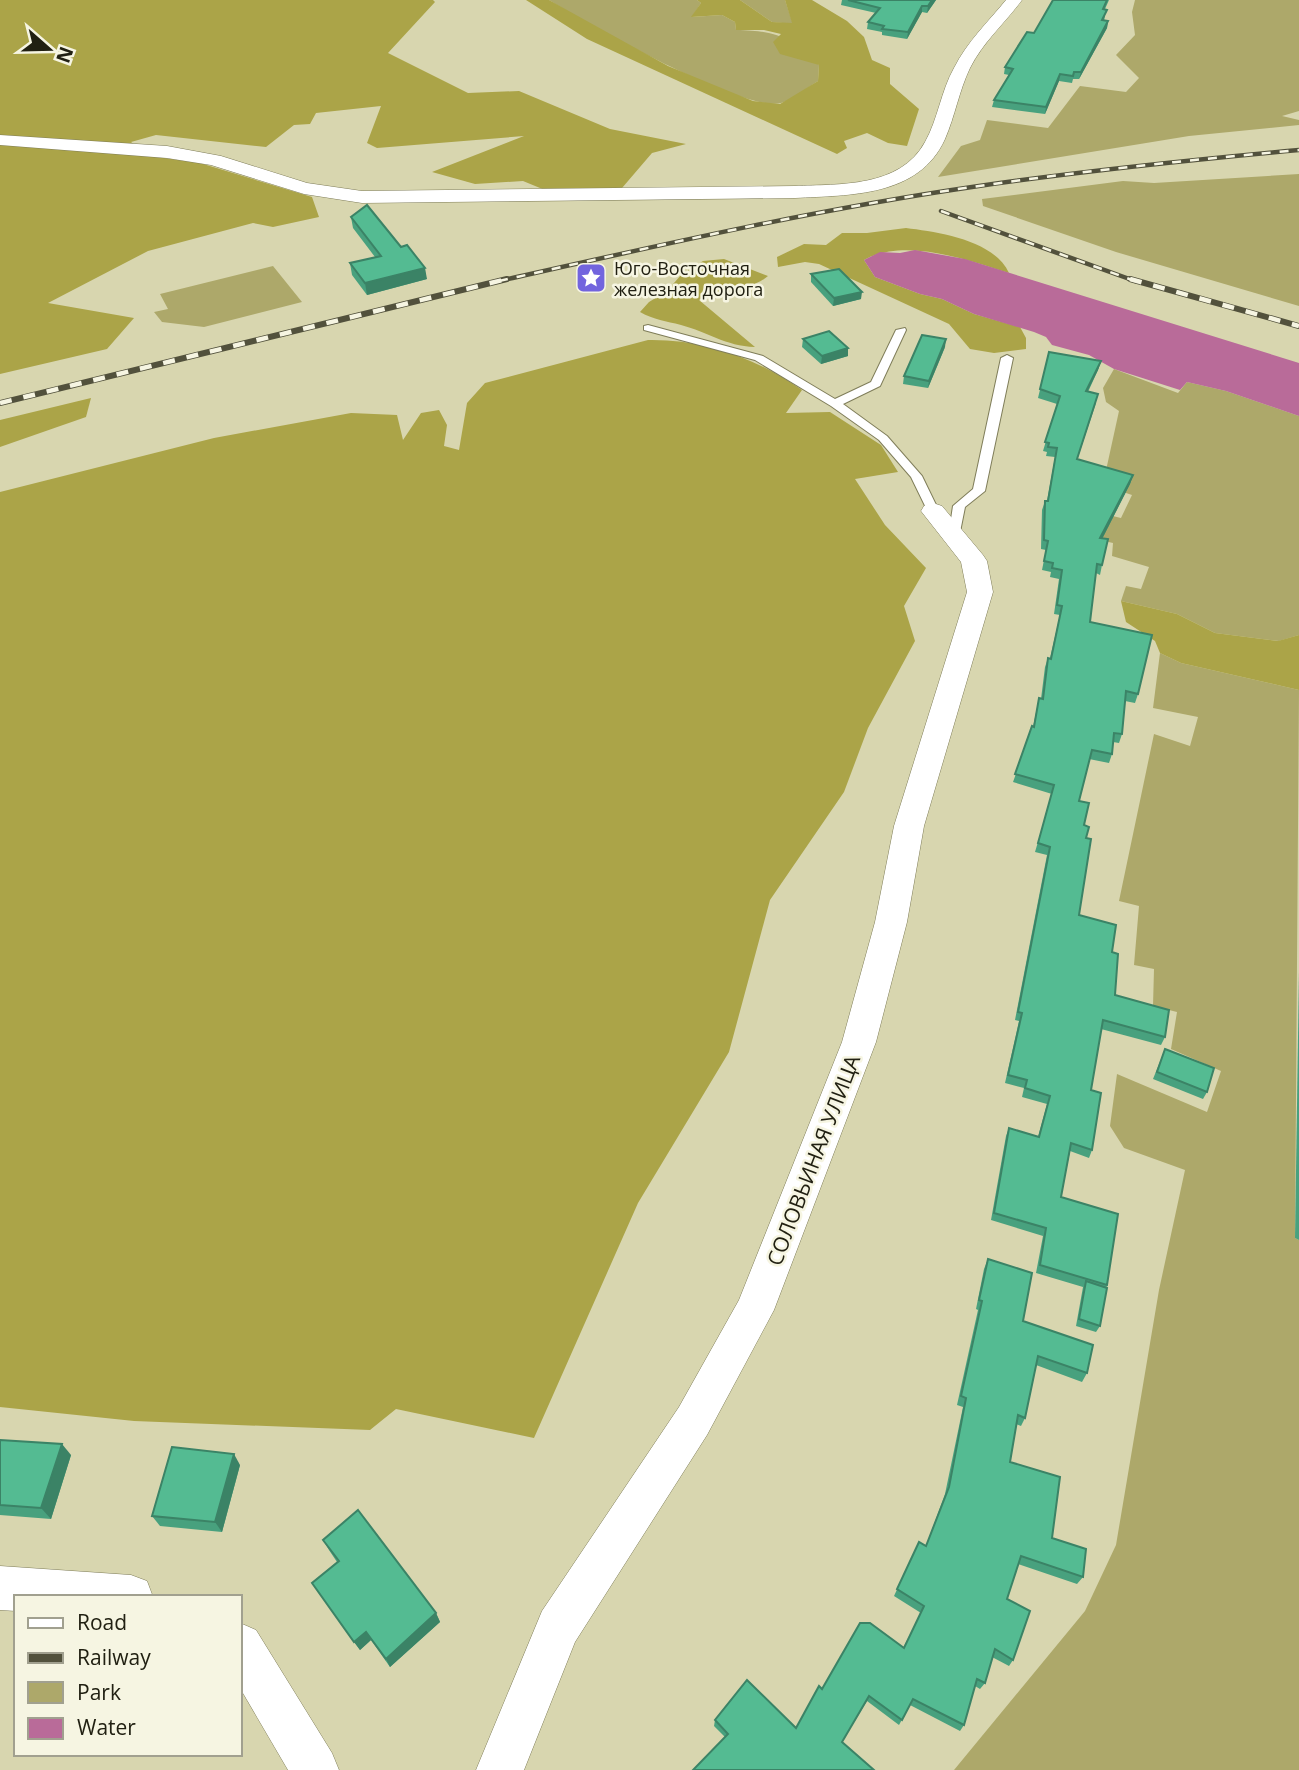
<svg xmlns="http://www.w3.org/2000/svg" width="1299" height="1770" font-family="'Open Sans',sans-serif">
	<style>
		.green { fill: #ada86a }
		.forest { fill: #aba448 }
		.water { fill: #b96b99 }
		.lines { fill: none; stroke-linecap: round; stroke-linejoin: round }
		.service-casing { stroke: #7f7d59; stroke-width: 2 }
		.minor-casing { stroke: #7f7d59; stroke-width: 1 }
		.service { fill: #fff; fill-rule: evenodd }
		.minor { fill: #fff; fill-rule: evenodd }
		.rail-far1-casing { stroke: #52513c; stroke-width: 4.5 }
		.rail-casing { stroke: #52513c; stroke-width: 6 }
		.rail-far1 { stroke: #f6f5e2; stroke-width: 2.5; stroke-dasharray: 9; stroke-linecap: butt }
		.rail { stroke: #f6f5e2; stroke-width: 4.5; stroke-dasharray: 12; stroke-linecap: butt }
		.wall { fill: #48a17e }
		.shaded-wall { fill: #3b8366 }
		.building { fill: #54bb92; stroke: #3b8366; stroke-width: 2 }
		.labels { text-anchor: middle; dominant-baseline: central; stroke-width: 5; stroke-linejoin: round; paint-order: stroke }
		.far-poi-label { font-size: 18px; fill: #212012; stroke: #f6f5e2; text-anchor: start }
		.street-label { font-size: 21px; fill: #212012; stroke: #f6f5e2 }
	</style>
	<rect width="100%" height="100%" fill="#d8d6af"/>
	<g class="green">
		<path d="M549,0h148l4,3 -9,14 30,-2 13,7 1,8c45,1 50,7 83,35l-1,16c-11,7 -24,18 -37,22 -37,10 -195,-80 -232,-103z"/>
		<path d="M740,0h45l8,24 -21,-2z"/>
		<path d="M1135,0h164v111l-17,5 17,4v5l-110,11 -251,41 23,-31 19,-6 7,-20 61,8 32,-42 46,6 13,-14 -23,-23 19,-20 -3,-23z"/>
		<path d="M1299,174v132l-183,-54 -133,-46 -1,-7 141,-18 31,2z"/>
		<path d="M273,266l29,36 -98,25 -42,-5 -8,-10 14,-3 -8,-15z"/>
		<path d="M1114,369l64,24 9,-11 39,9 73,25v219l-20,6 -64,-8 -38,-19 -56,-13 5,-15 15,3 8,-22 -37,-11 1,-13 -22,-5 5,-26 25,6 11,-23 -18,-6 -9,-14 14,-64 -13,-9 -3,-14z"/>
		<path d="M1160,653l21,10 118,27 -4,548 4,2v530h-345l131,-159 31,-66 43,-255 26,-120 -61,-22 -14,-22 7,-52 90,38 14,-41 -50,-22 6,-37 -24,-6 1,-37 -20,-4 5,-59 -20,-5 35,-167 36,12 8,-29 -45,-9z"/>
	</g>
	<g class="forest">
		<path d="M0,0h433l2,2 -47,51 80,40 51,-2 91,38 76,15 -34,9 -30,35 -65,7 -34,-14 -48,3 -43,-12 92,-36 -147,12 -10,-5 14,-37 -65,7 -6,11 -16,1 -28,22 -110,-12 -25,7 19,14 50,7 112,34 7,20 -46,10 -20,-4 -105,28 -100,52 86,15 -27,31 -107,25z"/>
		<path d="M526,0h23l119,66 85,35 27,3 38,-23 1,-16 -39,-11 -7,-12 8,-8 -17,-4h-28l-1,-8 -13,-7 -31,2 10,-14 -4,-3h43l32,22 20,1 -7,-23h27l35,21 17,16 8,23 18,8v16l29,25 -12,37 -19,-3 -21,-10 -23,8 3,7 -10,6 -250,-115z"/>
		<path d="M906,228c32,4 88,12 103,45 -42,-13 -104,-36 -145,-13l11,17 45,17 22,5 32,15 46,13 6,11v11l-32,4 -24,-4 -21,-25 -130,-60 -14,-2 -27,5 -1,-10 27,-13 22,1 16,-12h25z"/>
		<path d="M724,259l44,17c-19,17 -49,9 -69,24l56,47c-30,-1 -47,-15 -74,-22 -15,-4 -27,-5 -41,-13l9,-10 18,-11 14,-16 22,-14z"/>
		<path d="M648,340c56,-1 108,18 154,50l-16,23 44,-1 51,33 17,27 -43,7 30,46 41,43 -22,38 11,35 -47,87 -24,64 -74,108 -41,152 -91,151 -104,235 -138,-29 -26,21 -236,-9 -134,-14v-915l214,-54 137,-25 46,2 6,25 18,-27 18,-3 8,15 -3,21 15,4 8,-47 18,-20z"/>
		<path d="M91,398l-5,19 -86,30v-27z"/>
		<path d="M1121,601l56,13 38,19 63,8 21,-6v55l-118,-27 -21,-10 -5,-12 -29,-19z"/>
	</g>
	<path class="water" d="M915,250l50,9 334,104v53l-73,-25 -39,-9 -7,8 -66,-21 -25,-14 -37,-10 -6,-8 -12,-5 -60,-18 -32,-15 -22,-5 -45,-17 -11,-17 16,-8 20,1z"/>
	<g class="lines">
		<g class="service-casing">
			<g id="service">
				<path d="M648,325l115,31 72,43 36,-17 25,-52 9,-2 1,2 -26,56 -37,18 44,32 35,40 17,35 -2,3h-8l-18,-37 -32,-37 -48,-34 -76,-46 -111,-30v-4z"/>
				<path d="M1007,355l6,3 -28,133 -20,16 -7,35h-8l-2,-3 5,-33 20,-17 28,-131z"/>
			</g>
		</g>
		<g class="minor-casing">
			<g id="minor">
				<path d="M1006,0h16c-17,23 -39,42 -52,68 -11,23 -15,48 -25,71 -26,58 -95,56 -150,59l-433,5 -58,-9 -93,-29 -44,-7 -167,-13v-10l167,11 54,10 86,27 55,8 433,-5c44,-2 105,2 130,-44 13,-23 16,-51 29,-74 13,-26 34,-46 52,-68z"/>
				<path d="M933,503l9,3 41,49 4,6 6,31 -69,234 -17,96 -31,120 -102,268 -67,125 -132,207 -51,128h-48l66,-159 137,-204 60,-107 103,-258 33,-120 19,-96 73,-234 -6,-30 -40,-51 3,-5z"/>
				<path d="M0,1566l131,9 16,6 6,16h-137v14l-16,-1z"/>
				<path d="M240,1623l16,7 76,123 7,17h-51l-48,-82z"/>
			</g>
		</g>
		<use href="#service" class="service"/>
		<use href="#minor" class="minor"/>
		<g class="rail-far1-casing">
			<g id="rail-far1">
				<path d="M941,211l194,70"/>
				<path d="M499,281c157,-35 314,-71 473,-94 109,-16 218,-27 327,-37"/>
			</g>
		</g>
		<g class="rail-casing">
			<g id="rail">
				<path d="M1130,279l169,47"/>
				<path d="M0,403l507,-124"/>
			</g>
		</g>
		<use href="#rail-far1" class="rail-far1"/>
		<use href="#rail" class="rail"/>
	</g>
	<g class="wall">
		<path d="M842,0h94l-9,13 -5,-1 -15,27 -25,-4v-3l-15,-3 1,-7 8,-9 -35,-8z"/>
		<path d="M1053,0h56l-4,9v7l-1,5h4l-1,7 -28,51h-6l-1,4 -13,-2 -14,33 -53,-7 2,-7 15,-25 -5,-1 1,-7 29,-34z"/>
		<path d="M351,217l50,30 26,32 -60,16 -15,-20 -2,-12 25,-6 -22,-29z"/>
		<path d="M811,274l50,25 -28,7 -22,-24z"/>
		<path d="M803,339l45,9v8l-27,8 -19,-17z"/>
		<path d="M945,347l-17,41 -25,-4 1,-8z"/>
		<path d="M1049,352l52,9 -3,9 -10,22 8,11 -19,57 56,15 -3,9 -28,55v26l-2,10 -4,-2 -6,49 48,72 -3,9 -10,-2 -3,33 -3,9 -6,-1 -1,12 -3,9 -20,-4 -10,42 7,37 -7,77 33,37 3,43 50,42 -4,8 -60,-16 -10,61 1,60 -3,8 -19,-7 -9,46 46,88 -7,41 -4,6 -20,-6 7,-39 -47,-14 7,-37 -52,-16 15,-84 3,-8 29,9 9,-33 -25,-7 2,-9 -19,-5 14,-62 -4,-1 32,-165 -12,-3 17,-58 -39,-12 20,-55 6,-29 2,1 4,-32 3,-9h2l10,-43 -6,-1 5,-35 -9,-2 1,-5 -9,-2 4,-20 -5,-1 1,-39 3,-9h2l8,-44 -9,-1 1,-4 -4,-1 14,-47 -19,-6z"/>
		<path d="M1299,971v269l-4,-2z"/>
		<path d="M1165,1049l42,43 -4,7 -50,-20z"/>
		<path d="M988,1259l35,62 64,52 -5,9 -46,-17 -11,53 -4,8 -5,-2 -6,38 42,76 31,39 -6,7 -59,-20 -11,35 6,61 -4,6 -17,-9 -7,26 -5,6 -5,-3 -11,39 -4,6 -50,-26 -11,20 -32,-24 -25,41 -117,-5 -11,-11 1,-6 81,8 26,-39 81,-41 18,-35 -27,-17 25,-54 7,4 19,-52 18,-87 -6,-2 21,-95 -2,-1 8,-40z"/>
		<path d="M0,1440l71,15 -20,64 -51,-4z"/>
		<path d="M240,1465l-18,67 -62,-6 -8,-10z"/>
		<path d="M323,1540l113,73 4,9 -50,45 -19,-27 -11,10 -48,-67 25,-21 -8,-12z"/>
	</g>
	<g class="shaded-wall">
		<path d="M932,0h4l-9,13 1,-7z"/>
		<path d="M922,6v6l-15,27 1,-7z"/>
		<path d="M1108,21l-1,7 -28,51 2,-7z"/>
		<path d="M1060,74l-1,7 -14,33 1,-7z"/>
		<path d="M425,268l2,11 -60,16 -2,-12z"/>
		<path d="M862,292l-1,7 -28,7 1,-8z"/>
		<path d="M946,339l-1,8 -17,41 1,-7z"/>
		<path d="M848,348v8l-27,8 1,-8z"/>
		<path d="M1101,361l-3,9 -15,30 3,-9z"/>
		<path d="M1133,475l-3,9 -32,63 2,-9z"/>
		<path d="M62,1444l9,11 -20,64 -10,-11z"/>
		<path d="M234,1454l6,11 -18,67 -7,-10z"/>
		<path d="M436,1613l4,9 -50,45 -4,-8z"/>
		<path d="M366,1632l5,8 -11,10 -6,-8z"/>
	</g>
	<g class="building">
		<path d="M848,0h84l-4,6h-6l-14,26 -26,-3 2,-3 -16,-4 12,-14z"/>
		<path d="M1053,0h54l-4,9 4,1 -5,10 6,1 -27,51h-7l-1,4 -13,-2 -14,33 -52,-7 19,-31 -8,-2 22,-35 7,1z"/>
		<path d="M367,205l34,42 6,-2 18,23 -60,15 -15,-20 31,-7 -30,-39z"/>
		<path d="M839,269l23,23 -28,6 -23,-24z"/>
		<path d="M829,331l19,17 -26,8 -19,-17z"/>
		<path d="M922,335l24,4 -17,42 -25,-5z"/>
		<path d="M1049,352l52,9 -15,30 12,3 -21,65 56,16 -33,63 8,1 -6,26 -5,-1 -7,58 62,13 -14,59 -12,-3 -4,43 -8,-1 -2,21 -20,-4 -13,51 10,2 -5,22 5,2 -3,11 5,1 -12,76 37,10 -4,27 6,2 -3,41 54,15 -4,27 -62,-17 -12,70 10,3 -9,57 -21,-7 -10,54 57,17 -11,71 -67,-20 6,-37 -52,-15 15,-85 30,9 11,-41 -25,-8 2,-8 -19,-5 14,-62 -4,-1 32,-165 -12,-4 16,-58 -39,-11 17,-48 2,1 5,-29 4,1 5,-41 3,1 11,-53 -5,-1 5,-35 -10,-2 1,-5 -9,-2 4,-20 -4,-1 1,-39h3l9,-53 -9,-1 1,-4 -4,-1 15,-46 -20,-7z"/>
		<path d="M1165,1049l49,19 -7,24 -50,-20z"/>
		<path d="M988,1259l44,14 -9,48 70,24 -6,28 -49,-17 -13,62 -7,-3 -8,47 50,15 -8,61 34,11 -3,28 -62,-21 -14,43 23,12 -17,49 -18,-11 -10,34 -8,-4 -13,46 -51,-26 -11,21 -33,-24 -27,46 32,28h-181l35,-36 -13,-14 32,-40 49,48 23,-42 3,3 38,-66h10l34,25 20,-42 -27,-17 22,-47 7,4 23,-59 17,-89 -5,-2 21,-95 -3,-1z"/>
		<path d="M1086,1281l21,7 -7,38 -21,-7z"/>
		<path d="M0,1440l62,4 -21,64 -41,-3z"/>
		<path d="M172,1447l62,7 -19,68 -63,-6z"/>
		<path d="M358,1510l78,103 -50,46 -20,-27 -12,10 -42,-59 27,-22 -16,-21z"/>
	</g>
	<defs>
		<g id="sight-square" transform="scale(1.575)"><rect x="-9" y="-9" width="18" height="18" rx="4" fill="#7264de" stroke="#f6f5e2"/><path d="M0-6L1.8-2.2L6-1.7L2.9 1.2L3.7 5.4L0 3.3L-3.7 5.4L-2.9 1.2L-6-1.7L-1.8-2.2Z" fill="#fff"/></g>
	</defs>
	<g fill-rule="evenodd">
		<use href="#sight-square" x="591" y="278"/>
	</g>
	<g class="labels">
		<g class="far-poi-label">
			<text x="614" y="268">Юго-Восточная<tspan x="614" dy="21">железная дорога</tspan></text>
		</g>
		<g class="street-label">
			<text transform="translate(813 1160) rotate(-69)">СОЛОВЬИНАЯ УЛИЦА</text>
		</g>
	</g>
	<rect x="14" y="1595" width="228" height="161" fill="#f6f5e2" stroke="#a1a08f" stroke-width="2"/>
	<rect x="28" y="1618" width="35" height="10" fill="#ffffff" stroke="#a1a08f" stroke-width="2"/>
	<text x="77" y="1630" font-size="21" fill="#212012">Road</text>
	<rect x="28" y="1653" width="35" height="10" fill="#52513c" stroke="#a1a08f" stroke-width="2"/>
	<text x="77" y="1665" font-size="21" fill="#212012">Railway</text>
	<rect x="28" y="1682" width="35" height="21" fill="#ada86a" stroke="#a1a08f" stroke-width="2"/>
	<text x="77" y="1700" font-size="21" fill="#212012">Park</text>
	<rect x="28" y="1718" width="35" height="21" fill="#b96b99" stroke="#a1a08f" stroke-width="2"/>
	<text x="77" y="1735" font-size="21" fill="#212012">Water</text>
	<g transform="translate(49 49) rotate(110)" stroke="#f6f5e2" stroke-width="5" paint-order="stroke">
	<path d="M0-5L12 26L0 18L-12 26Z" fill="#212012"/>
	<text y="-10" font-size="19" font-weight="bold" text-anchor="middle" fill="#212012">N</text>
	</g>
</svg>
